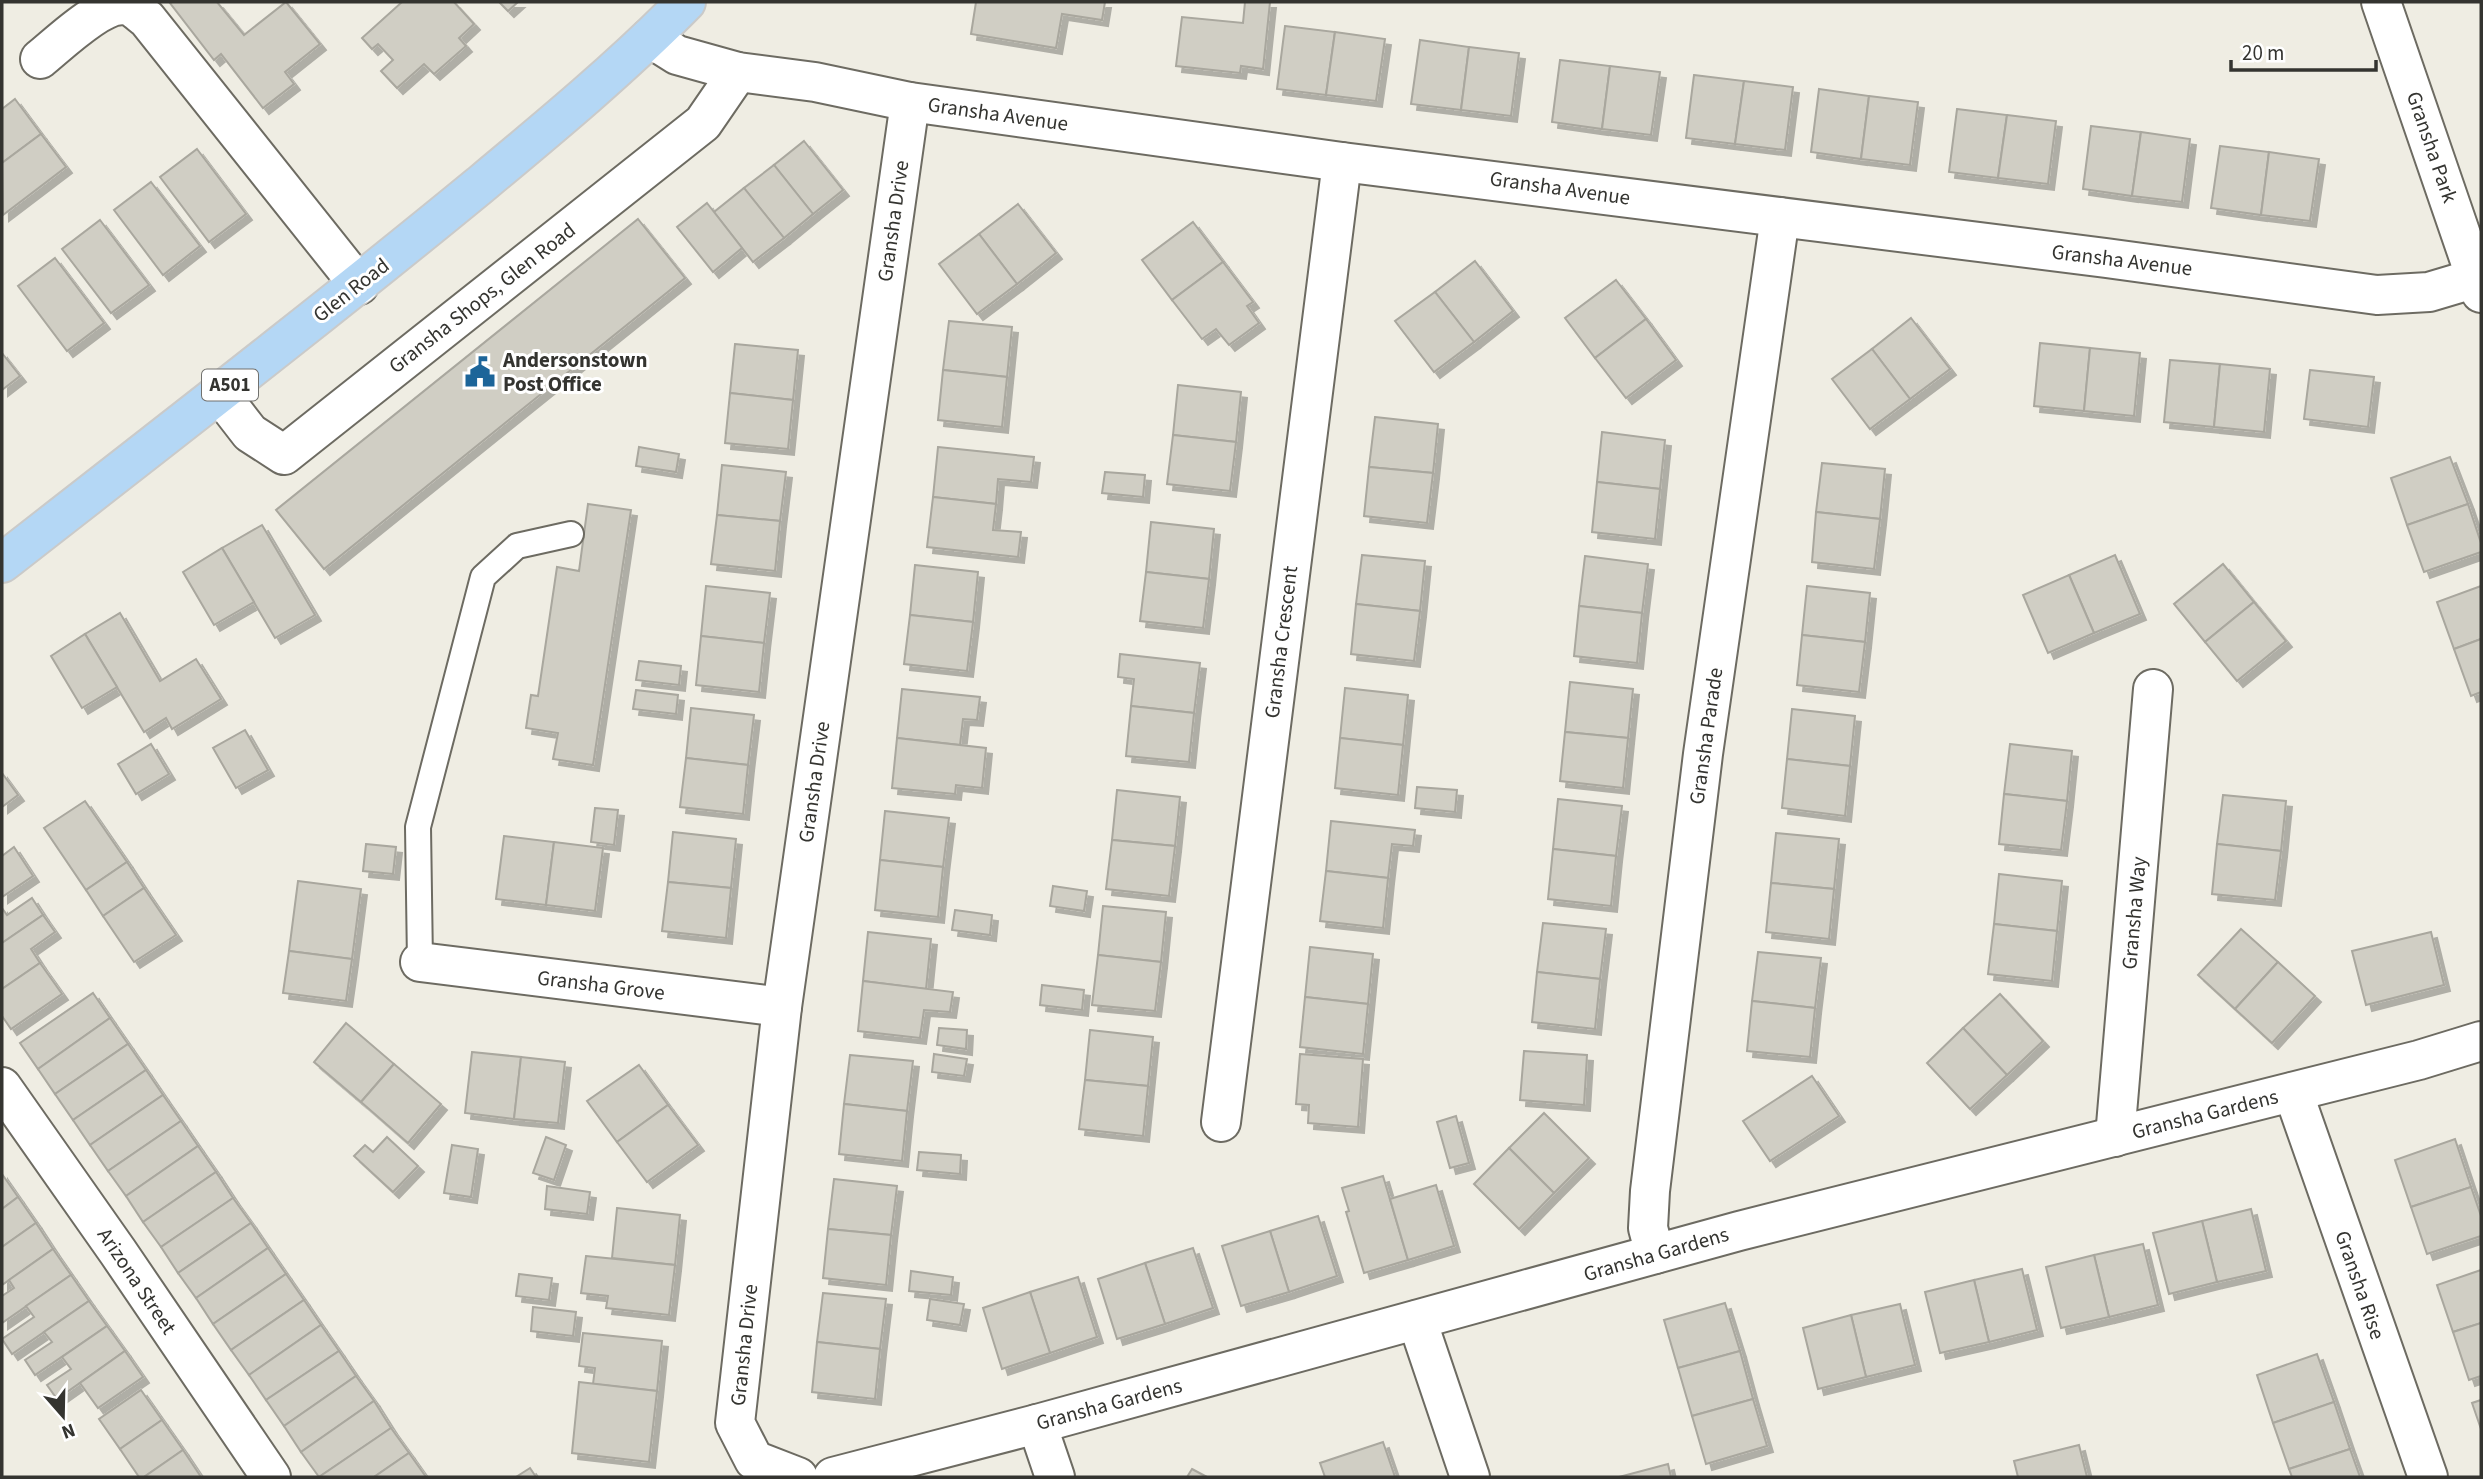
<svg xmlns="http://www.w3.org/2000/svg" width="2483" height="1479" font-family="'Source Sans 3',sans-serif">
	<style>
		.building { fill: #d0cec4; stroke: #a9a79e; stroke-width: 2; filter: url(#shadow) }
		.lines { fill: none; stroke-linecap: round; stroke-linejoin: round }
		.lane-casing { stroke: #6d6b62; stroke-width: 28 }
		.street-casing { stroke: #6d6b62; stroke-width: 42 }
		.primary-casing { stroke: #cacac9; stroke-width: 42 }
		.lane { stroke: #fff; stroke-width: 24 }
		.street { stroke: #fff; stroke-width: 38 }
		.primary { stroke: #b4d7f5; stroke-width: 38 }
		.labels { text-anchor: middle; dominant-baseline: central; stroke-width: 6; stroke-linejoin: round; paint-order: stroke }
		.shield { fill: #fff; stroke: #71716e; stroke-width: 2 }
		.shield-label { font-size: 19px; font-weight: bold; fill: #343430 }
		.street-label { font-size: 21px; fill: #343430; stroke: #fff }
		.poi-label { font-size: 21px; font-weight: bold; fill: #343430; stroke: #fff; text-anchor: start }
	</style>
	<defs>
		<filter id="shadow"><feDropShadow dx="6" dy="6" stdDeviation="0" flood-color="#0004"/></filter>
	</defs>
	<rect width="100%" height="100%" fill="#efede3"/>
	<g class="building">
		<path d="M172,2h45l27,33 42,-33 34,42 -35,28 9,12 -31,24 -42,-54 -7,6 -44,-57z"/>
		<path d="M402,2h52l20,22 -15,14 7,8 -32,28 -10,-10 -27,24 -16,-17 12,-11 -15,-16 -6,5 -10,-11z"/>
		<path d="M499,2h19l-10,9z"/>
		<path d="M976,2h129l-3,18 -40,-6 -6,34 -85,-14z"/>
		<path d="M1245,2h25l-7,67 -22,-3 -1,7 -64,-7 6,-49 61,6z"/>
		<path d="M1285,26l50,6 -9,63 -49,-6z"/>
		<path d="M1335,32l50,7 -9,62 -50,-6z"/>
		<path d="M1420,40l49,7 -8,63 -50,-6z"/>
		<path d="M1469,47l50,6 -8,63 -50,-6z"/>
		<path d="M1560,60l50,6 -8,63 -50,-7z"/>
		<path d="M1610,66l50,6 -9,63 -49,-6z"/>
		<path d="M1694,75l50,6 -9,63 -49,-6z"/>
		<path d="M1744,81l49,6 -8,63 -50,-6z"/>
		<path d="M1819,89l50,7 -8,63 -50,-7z"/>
		<path d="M1869,96l49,6 -8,63 -49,-6z"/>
		<path d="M15,99l26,35 -39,29v-54z"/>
		<path d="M1957,109l50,6 -9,63 -49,-6z"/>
		<path d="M2007,115l49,6 -8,63 -50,-6z"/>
		<path d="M2091,126l50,6 -9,64 -49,-7z"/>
		<path d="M2141,132l49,7 -8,63 -50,-6z"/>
		<path d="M41,134l25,33 -63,48 -1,-52z"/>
		<path d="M804,141l39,49 -30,24 -39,-49z"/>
		<path d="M2220,146l49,6 -8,63 -50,-7z"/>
		<path d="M197,149l49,65 -37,28 -49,-65z"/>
		<path d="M2269,152l50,7 -9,62 -49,-6z"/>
		<path d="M774,165l39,49 -29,24 -40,-50z"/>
		<path d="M151,182l49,64 -37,29 -49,-65z"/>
		<path d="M744,188l40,50 -31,24 -39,-50z"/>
		<path d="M707,203l35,45 -29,24 -36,-45z"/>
		<path d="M1018,204l38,49 -39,31 -38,-50z"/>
		<path d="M638,219l47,59 -361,291 -48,-59z"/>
		<path d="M100,220l49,65 -38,28 -49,-64z"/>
		<path d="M1193,222l30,40 -51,38 -30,-40z"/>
		<path d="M979,234l38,50 -40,30 -38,-50z"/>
		<path d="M55,258l49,65 -37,28 -49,-65z"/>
		<path d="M1475,261l38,50 -39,31 -39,-50z"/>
		<path d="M1223,262l30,40 -6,4 12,17 -30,22 -13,-16 -14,10 -30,-39z"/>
		<path d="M1616,280l30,39 -51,39 -30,-40z"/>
		<path d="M1435,292l39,50 -40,30 -39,-51z"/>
		<path d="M1911,318l39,51 -40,30 -38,-50z"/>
		<path d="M1646,319l30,41 -50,38 -31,-40z"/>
		<path d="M949,321l63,6 -5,50 -64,-7z"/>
		<path d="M2040,343l50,5 -6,63 -50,-5z"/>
		<path d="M735,344l63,6 -5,50 -63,-7z"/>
		<path d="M2090,348l50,5 -6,63 -50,-5z"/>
		<path d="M1872,349l38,50 -40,30 -38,-50z"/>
		<path d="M2,353l18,23 -18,14z"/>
		<path d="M2170,360l50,4 -6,63 -50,-5z"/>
		<path d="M2220,364l50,5 -6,63 -50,-5z"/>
		<path d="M943,370l64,7 -5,50 -64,-7z"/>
		<path d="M2310,370l64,7 -6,50 -64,-8z"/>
		<path d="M1178,385l63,7 -5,50 -63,-7z"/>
		<path d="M730,393l63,7 -5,49 -63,-6z"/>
		<path d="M1375,417l63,7 -5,49 -64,-6z"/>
		<path d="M1602,432l63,8 -5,49 -63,-7z"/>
		<path d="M1173,435l63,7 -6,49 -63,-7z"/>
		<path d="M639,447l40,7 -3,18 -40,-6z"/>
		<path d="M938,447l96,10 -3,25 -33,-3 -2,25 -63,-7z"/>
		<path d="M2450,457l18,47 -61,21 -16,-47z"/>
		<path d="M1822,463l63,6 -5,50 -64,-7z"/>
		<path d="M722,465l64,7 -6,49 -63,-6z"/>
		<path d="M1369,467l64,6 -6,50 -63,-7z"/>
		<path d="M1105,472l40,3 -2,22 -41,-4z"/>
		<path d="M1597,482l63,7 -5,50 -63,-7z"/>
		<path d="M933,497l63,7 -3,26 28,2 -3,25 -91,-10z"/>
		<path d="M588,504l43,6 -38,255 -40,-6 5,-26 -32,-5 5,-33 7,1 19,-129 22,4z"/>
		<path d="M2468,504l13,39v9l-57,20 -17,-47z"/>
		<path d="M1816,512l64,7 -6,50 -62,-7z"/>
		<path d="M717,515l63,6 -5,50 -64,-7z"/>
		<path d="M1151,522l63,7 -5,50 -63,-7z"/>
		<path d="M262,525l53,90 -40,23 -53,-90z"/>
		<path d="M222,548l32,54 -40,23 -31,-53z"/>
		<path d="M1362,555l63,6 -5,50 -64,-7z"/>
		<path d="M2115,555l25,59 -46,19 -25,-58z"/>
		<path d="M1585,556l63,8 -6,49 -63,-7z"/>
		<path d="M2223,564l31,38 -49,40 -31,-38z"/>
		<path d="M915,565l63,7 -5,50 -63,-7z"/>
		<path d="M1146,572l63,7 -6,49 -63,-7z"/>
		<path d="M2069,575l25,58 -46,20 -25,-58z"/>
		<path d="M706,586l64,7 -6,50 -63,-7z"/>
		<path d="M1807,586l63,7 -5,49 -63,-7z"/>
		<path d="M2481,586v53l-27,10 -17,-47z"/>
		<path d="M2254,602l32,39 -49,40 -32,-39z"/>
		<path d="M1356,604l64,7 -6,50 -63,-7z"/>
		<path d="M1579,606l63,7 -5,50 -63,-7z"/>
		<path d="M120,613l40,68 36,-22 25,40 -49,30 -6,-11 -22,14 -59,-98z"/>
		<path d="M910,615l63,7 -6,49 -63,-7z"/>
		<path d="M85,634l32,53 -35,21 -31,-52z"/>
		<path d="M1802,635l63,7 -6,50 -62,-7z"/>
		<path d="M701,636l63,7 -5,49 -63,-7z"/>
		<path d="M2481,639v53l-10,4 -17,-47z"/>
		<path d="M1120,654l80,9 -6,50 -63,-7 3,-27 -16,-2z"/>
		<path d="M639,661l42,5 -2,19 -43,-5z"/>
		<path d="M1570,682l63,7 -5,49 -63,-6z"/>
		<path d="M1345,688l63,7 -5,50 -63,-7z"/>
		<path d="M902,689l78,8 -3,23 -14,-1 -3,26 -63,-7z"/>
		<path d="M636,690l42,5 -2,19 -43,-5z"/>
		<path d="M1131,706l63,7 -5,49 -63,-6z"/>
		<path d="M691,708l63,7 -6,50 -62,-7z"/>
		<path d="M1792,709l63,7 -5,50 -63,-7z"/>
		<path d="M245,730l23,40 -32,18 -23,-40z"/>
		<path d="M1565,732l63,6 -5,50 -63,-7z"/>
		<path d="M897,738l89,10 -4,40 -26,-3 -1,9 -63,-6z"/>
		<path d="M1340,738l63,7 -5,50 -63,-7z"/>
		<path d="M151,744l18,30 -33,20 -18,-30z"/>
		<path d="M2010,744l62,7 -5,50 -63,-7z"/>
		<path d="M686,758l62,7 -5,49 -63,-7z"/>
		<path d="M1787,759l63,7 -5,50 -63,-8z"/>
		<path d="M2,773l16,22 -16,12z"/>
		<path d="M1417,787l40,3 -2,22 -40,-4z"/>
		<path d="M1117,790l63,7 -5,49 -63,-6z"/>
		<path d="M2004,794l63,7 -6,49 -62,-6z"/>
		<path d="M2223,795l63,6 -5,50 -64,-7z"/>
		<path d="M1558,799l64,7 -6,50 -63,-7z"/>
		<path d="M85,801l42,61 -41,28 -42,-62z"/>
		<path d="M595,808l23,2 -4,35 -23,-3z"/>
		<path d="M885,811l64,7 -6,49 -63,-7z"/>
		<path d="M1331,821l84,9 -2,16 -21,-2 -4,34 -62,-7z"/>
		<path d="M673,832l63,7 -5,49 -63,-6z"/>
		<path d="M1776,833l63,6 -5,50 -63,-6z"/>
		<path d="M504,836l50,6 -8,63 -50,-6z"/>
		<path d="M1112,840l63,6 -6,50 -63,-7z"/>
		<path d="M554,842l49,6 -8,63 -49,-6z"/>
		<path d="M366,844l30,3 -3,27 -30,-3z"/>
		<path d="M2217,844l64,7 -6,49 -63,-6z"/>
		<path d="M14,847l19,29 -31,21v-41z"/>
		<path d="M1553,849l63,7 -5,50 -63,-7z"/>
		<path d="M880,860l63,7 -5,50 -63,-7z"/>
		<path d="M127,862l17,26 -41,28 -17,-26z"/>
		<path d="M1326,871l62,7 -5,50 -63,-7z"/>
		<path d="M1999,874l63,7 -5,50 -63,-7z"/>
		<path d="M298,881l63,8 -9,70 -63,-8z"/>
		<path d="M668,882l63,6 -5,50 -64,-7z"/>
		<path d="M1771,883l63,6 -5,50 -63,-7z"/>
		<path d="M1053,886l34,5 -3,20 -34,-5z"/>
		<path d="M144,888l32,47 -42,27 -31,-46z"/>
		<path d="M32,898l11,17 -41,28v-35l5,7z"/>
		<path d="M1103,906l63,6 -5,50 -63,-7z"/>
		<path d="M955,910l37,5 -2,20 -38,-5z"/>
		<path d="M43,915l12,17 -24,17 9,14 -38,26v-46z"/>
		<path d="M1543,923l63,6 -6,50 -63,-7z"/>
		<path d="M1994,924l63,7 -5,50 -64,-7z"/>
		<path d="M2241,929l37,33 -43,47 -37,-34z"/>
		<path d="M868,932l63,7 -5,50 -63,-8z"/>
		<path d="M2431,932l13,53 -78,20 -14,-54z"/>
		<path d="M1310,947l63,7 -5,50 -63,-7z"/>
		<path d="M289,951l63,8 -6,42 -63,-8z"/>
		<path d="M1758,952l63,6 -6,50 -63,-7z"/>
		<path d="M1098,955l63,7 -6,49 -63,-6z"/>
		<path d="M2278,962l37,34 -43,47 -37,-34z"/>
		<path d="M40,963l22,31 -51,35 -9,-13v-27z"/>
		<path d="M1537,972l63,7 -5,50 -63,-7z"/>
		<path d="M863,981l90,11 -3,20 -26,-2 -4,28 -62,-7z"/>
		<path d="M1042,985l42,5 -2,20 -42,-5z"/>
		<path d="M93,993l17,25 -72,51 -18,-26z"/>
		<path d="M2000,994l43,47 -36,34 -44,-47z"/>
		<path d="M1305,997l63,7 -5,50 -63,-7z"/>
		<path d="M1752,1001l63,7 -5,49 -63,-6z"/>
		<path d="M110,1018l18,26 -73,50 -17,-25z"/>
		<path d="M346,1023l48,41 -33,38 -47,-40z"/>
		<path d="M939,1028l28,2 -1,19 -29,-4z"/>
		<path d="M1963,1028l44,47 -37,34 -43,-46z"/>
		<path d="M1090,1030l63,7 -5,49 -63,-6z"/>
		<path d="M128,1044l18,26 -73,50 -18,-26z"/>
		<path d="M1524,1051l63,4 -3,50 -64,-5z"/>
		<path d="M472,1052l49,5 -7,62 -49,-6z"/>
		<path d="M934,1054l33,5 -3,17 -32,-4z"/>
		<path d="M1300,1054l63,5 -5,68 -50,-4 1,-18 -13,-1z"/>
		<path d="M850,1055l63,6 -6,50 -63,-7z"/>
		<path d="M521,1057l44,5 -7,61 -44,-4z"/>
		<path d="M394,1064l47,40 -33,39 -47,-41z"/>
		<path d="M639,1065l29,40 -51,37 -30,-41z"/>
		<path d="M146,1070l17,25 -73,50 -17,-25z"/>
		<path d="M1812,1076l27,40 -69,45 -27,-40z"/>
		<path d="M1085,1080l63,6 -5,50 -64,-7z"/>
		<path d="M163,1095l18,26 -73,50 -18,-26z"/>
		<path d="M844,1104l63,7 -5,50 -63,-7z"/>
		<path d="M668,1105l30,40 -51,37 -30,-40z"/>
		<path d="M1544,1113l45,45 -35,35 -45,-45z"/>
		<path d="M1456,1116l13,47 -19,5 -13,-46z"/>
		<path d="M181,1121l17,25 -72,50 -18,-25z"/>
		<path d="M387,1137l31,29 -25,26 -39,-36 11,-11 8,7z"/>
		<path d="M546,1137l20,8 -12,35 -21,-7z"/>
		<path d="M2455,1139l16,48 -60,20 -16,-47z"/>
		<path d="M452,1145l26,4 -7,48 -27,-4z"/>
		<path d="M198,1146l18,26 -73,50 -17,-26z"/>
		<path d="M1509,1148l45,45 -35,36 -45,-45z"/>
		<path d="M919,1152l42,3 -1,19 -43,-4z"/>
		<path d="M216,1172l17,26 -72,49 -18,-25z"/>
		<path d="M2,1174l16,23 -16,12z"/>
		<path d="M1383,1176l25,84 -44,13 -18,-61 3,-1 -7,-23z"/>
		<path d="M834,1179l63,7 -6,49 -63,-6z"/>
		<path d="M1436,1185l18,61 -46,14 -18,-61z"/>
		<path d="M547,1186l43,6 -3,22 -42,-5z"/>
		<path d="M2471,1187l10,29v20l-54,18 -16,-47z"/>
		<path d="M18,1197l18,26 -34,24v-38z"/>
		<path d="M233,1198l18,25 -73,50 -17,-26z"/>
		<path d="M617,1208l63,7 -5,50 -63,-7z"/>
		<path d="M2251,1209l15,62 -49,11 -15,-61z"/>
		<path d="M1318,1216l19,60 -48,16 -19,-61z"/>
		<path d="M2202,1221l15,61 -48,12 -16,-61z"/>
		<path d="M36,1223l17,26 -51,36v-38z"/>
		<path d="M251,1223l17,25 -72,50 -18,-25z"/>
		<path d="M828,1229l63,6 -5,50 -63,-7z"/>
		<path d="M1270,1231l19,61 -48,14 -19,-60z"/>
		<path d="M2143,1244l15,61 -49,12 -15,-62z"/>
		<path d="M268,1248l18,26 -73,50 -17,-26z"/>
		<path d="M1193,1248l20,60 -48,16 -20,-61z"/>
		<path d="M53,1249l18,26 -69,48v-27l12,-8 -5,-8z"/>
		<path d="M2094,1255l15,62 -48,11 -15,-61z"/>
		<path d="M586,1256l89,9 -6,50 -63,-7 2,-12 -27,-3z"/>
		<path d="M1145,1263l20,61 -48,15 -19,-60z"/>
		<path d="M2022,1269l15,61 -48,12 -15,-62z"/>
		<path d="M2481,1270v53l-28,9 -16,-47z"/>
		<path d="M911,1271l42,6 -2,18 -42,-4z"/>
		<path d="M286,1274l18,26 -73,50 -18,-26z"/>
		<path d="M519,1274l33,4 -3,22 -33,-4z"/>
		<path d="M71,1275l18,26 -77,53 -10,-15 32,-22 -8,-11z"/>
		<path d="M1078,1277l19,60 -47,16 -20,-61z"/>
		<path d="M1974,1280l15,62 -49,11 -15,-61z"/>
		<path d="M1030,1292l20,61 -48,16 -19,-61z"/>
		<path d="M823,1293l63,6 -6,50 -63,-7z"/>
		<path d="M930,1299l34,5 -4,21 -33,-5z"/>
		<path d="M304,1300l17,25 -72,50 -18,-25z"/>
		<path d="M89,1301l18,25 -72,49 -10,-15 27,-18 -8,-10z"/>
		<path d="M1725,1303l15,48 -62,17 -14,-48z"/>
		<path d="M1900,1304l15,61 -49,12 -15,-62z"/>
		<path d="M533,1307l43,5 -3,24 -42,-5z"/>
		<path d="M1851,1315l15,62 -48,12 -15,-61z"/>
		<path d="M2481,1323v53l-12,4 -16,-48z"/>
		<path d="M321,1325l18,26 -73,49 -17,-25z"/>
		<path d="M107,1326l18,25 -68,48 -10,-14 24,-16 -9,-12z"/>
		<path d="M583,1333l79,8 -5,50 -64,-7 2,-16 -16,-2z"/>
		<path d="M817,1342l63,7 -5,50 -63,-7z"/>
		<path d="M125,1351l18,26 -45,31 -18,-25z"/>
		<path d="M339,1351l17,25 -72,50 -18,-26z"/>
		<path d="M1740,1351l13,48 -61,17 -14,-48z"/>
		<path d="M2317,1354l17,48 -61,21 -16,-48z"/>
		<path d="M356,1376l18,25 -73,51 -17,-26z"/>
		<path d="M579,1382l78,9 -8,71 -77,-9z"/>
		<path d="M141,1390l21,30 -42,29 -21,-30z"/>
		<path d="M1753,1399l14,47 -61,18 -14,-48z"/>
		<path d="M2481,1400v29l-9,-26z"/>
		<path d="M374,1401l17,27 -72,49 -18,-25z"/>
		<path d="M2334,1402l16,47 -61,20 -16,-46z"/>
		<path d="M162,1420l21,30 -39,27h-5l-19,-28z"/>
		<path d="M391,1428l18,25 -35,24h-55z"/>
		<path d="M1383,1442l12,35h-70l-5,-14z"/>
		<path d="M2079,1445l8,32h-69l-4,-16z"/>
		<path d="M2350,1449l10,28h-68l-3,-8z"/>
		<path d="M183,1450l18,27h-57z"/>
		<path d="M409,1453l17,24h-52z"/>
		<path d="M1668,1464l3,13h-52z"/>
		<path d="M530,1468l6,9h-20z"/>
		<path d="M1192,1469l15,8h-20z"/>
	</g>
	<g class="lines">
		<g class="lane-casing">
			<path id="lane" d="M420,962l-2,-135 65,-250 34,-31 54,-12"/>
		</g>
		<g class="street-casing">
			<g id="street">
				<path d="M2381,2l100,291"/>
				<path d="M650,38l27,17 61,17 77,10 95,20 432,60 764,96 271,37 52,-3 47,-14"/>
				<path d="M40,59c19,-15 63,-59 88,-53 7,2 13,9 19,13l212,266"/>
				<path d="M219,393l31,40 34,22 419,-332 35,-51"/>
				<path d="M420,962l362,45"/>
				<path d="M2,1087l116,165 153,225"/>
				<path d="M2293,1092l135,385"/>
				<path d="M1221,1122l121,-960"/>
				<path d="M2115,1137l38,-448"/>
				<path d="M1655,1254l-7,-26 2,-37 53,-437 77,-537"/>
				<path d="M1417,1320l53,157"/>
				<path d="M1037,1424l18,53"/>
				<path d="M798,1477l-44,-17 -19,-37 47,-416 128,-905"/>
				<path d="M833,1477l204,-53 702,-193 680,-171 62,-19"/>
			</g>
		</g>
		<g class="primary-casing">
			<path id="primary" d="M2,563c160,-125 321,-249 478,-378 71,-59 141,-117 206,-183"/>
		</g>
		<use href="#lane" class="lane"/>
		<use href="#street" class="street"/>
		<use href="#primary" class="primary"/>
	</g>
	<defs>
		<g id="civic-bare" transform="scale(2.415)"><path d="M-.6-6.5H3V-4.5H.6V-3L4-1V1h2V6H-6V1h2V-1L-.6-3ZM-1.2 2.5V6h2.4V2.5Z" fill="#1d6599" stroke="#fff" stroke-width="2.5" paint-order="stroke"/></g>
	</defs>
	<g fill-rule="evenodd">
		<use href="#civic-bare" x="480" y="372"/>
	</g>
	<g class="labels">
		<rect class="shield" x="202" y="369.5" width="56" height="31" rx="5"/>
		<g class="shield-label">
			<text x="230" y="385">A501</text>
		</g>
		<g class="street-label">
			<text transform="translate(998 114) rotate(8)">Gransha Avenue</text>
			<text transform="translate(2432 147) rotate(71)">Gransha Park</text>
			<text transform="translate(1560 188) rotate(8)">Gransha Avenue</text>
			<text transform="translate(893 221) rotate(-82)">Gransha Drive</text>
			<text transform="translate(2122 260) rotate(7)">Gransha Avenue</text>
			<text transform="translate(351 290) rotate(-38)">Glen Road</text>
			<text transform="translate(482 298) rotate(-38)">Gransha Shops, Glen Road</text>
			<text transform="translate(1281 642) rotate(-83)">Gransha Crescent</text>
			<text transform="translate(1706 736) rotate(-82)">Gransha Parade</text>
			<text transform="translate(814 782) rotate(-82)">Gransha Drive</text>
			<text transform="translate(2134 913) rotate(-85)">Gransha Way</text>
			<text transform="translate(601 985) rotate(7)">Gransha Grove</text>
			<text transform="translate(2205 1114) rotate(-14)">Gransha Gardens</text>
			<text transform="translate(1656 1254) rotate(-16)">Gransha Gardens</text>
			<text transform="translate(137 1281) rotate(56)">Arizona Street</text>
			<text transform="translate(2360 1285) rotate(71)">Gransha Rise</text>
			<text transform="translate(744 1345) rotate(-84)">Gransha Drive</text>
			<text transform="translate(1109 1404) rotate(-15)">Gransha Gardens</text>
		</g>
		<g class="poi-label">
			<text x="503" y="360">Andersonstown<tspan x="503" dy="24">Post Office</tspan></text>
		</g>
	</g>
	<rect width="2483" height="1479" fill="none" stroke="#343430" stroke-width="7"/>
	<g transform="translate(63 1416) rotate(160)" stroke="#ffffff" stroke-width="5" paint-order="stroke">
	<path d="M0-5L12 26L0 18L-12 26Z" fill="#343430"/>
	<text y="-10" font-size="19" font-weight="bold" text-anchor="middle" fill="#343430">N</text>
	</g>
	<path d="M2231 60v10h145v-10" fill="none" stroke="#343430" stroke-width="3.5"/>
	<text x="2242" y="60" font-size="21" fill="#343430" stroke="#ffffff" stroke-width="5" paint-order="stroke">20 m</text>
</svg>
